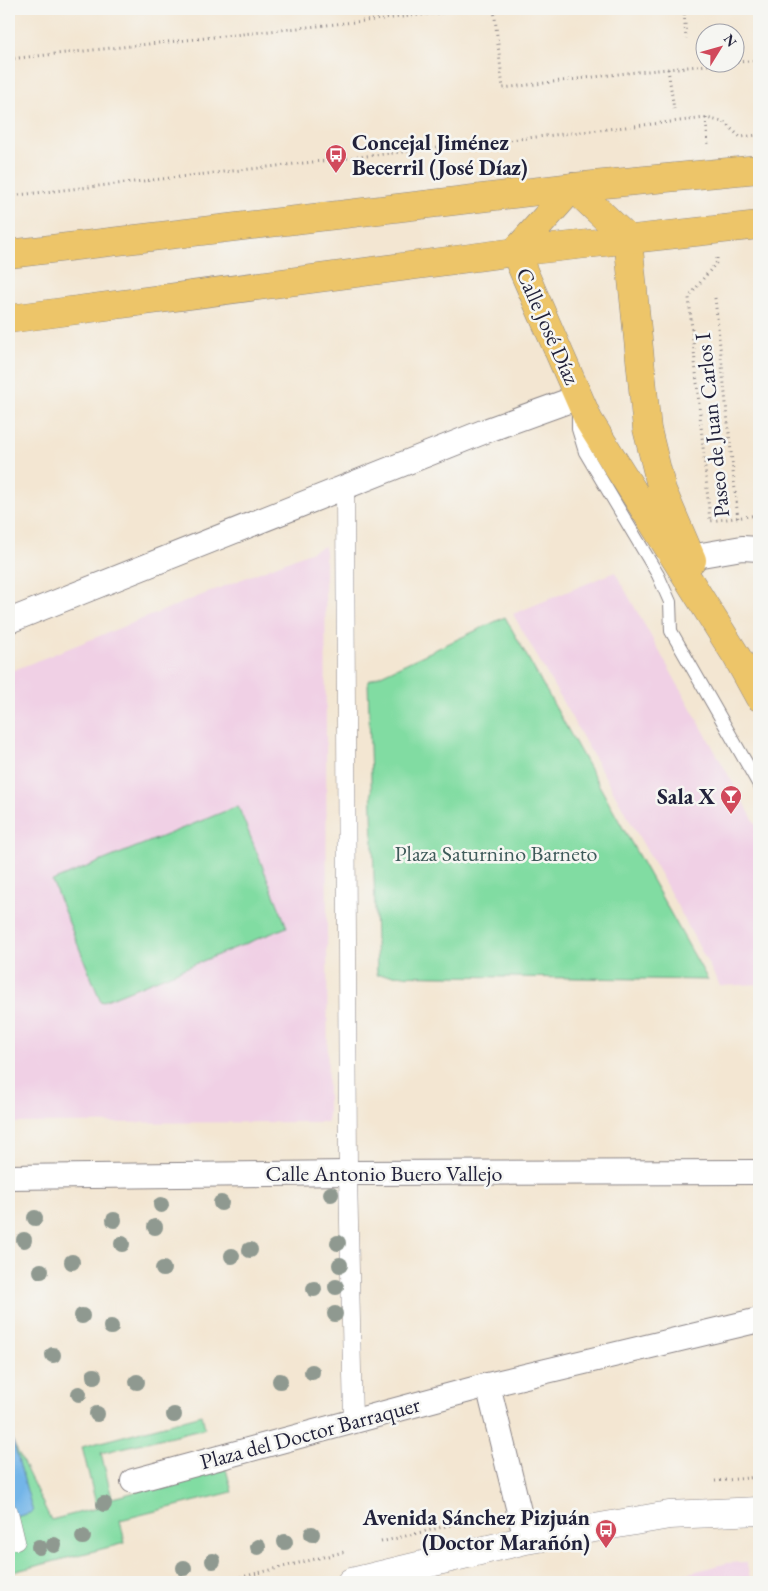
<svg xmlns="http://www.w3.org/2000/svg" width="768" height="1591" font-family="'EB Garamond',serif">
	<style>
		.built { fill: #f0d0e5 }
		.green { fill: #81dca2; stroke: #527f6e }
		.water { fill: #73b5e8; stroke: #4a6c92 }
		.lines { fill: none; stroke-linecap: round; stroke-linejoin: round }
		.service-casing { stroke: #8a8486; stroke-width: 14 }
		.pedestrian-casing { stroke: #8a8486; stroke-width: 19 }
		.minor-casing { stroke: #8a8486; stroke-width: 26 }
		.tertiary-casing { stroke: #8a8486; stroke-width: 29 }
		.primary-casing { stroke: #8a8486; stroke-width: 29 }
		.path { stroke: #8a8486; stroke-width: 3; stroke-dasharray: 1 4; stroke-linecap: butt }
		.service { stroke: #fff; stroke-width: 12 }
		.pedestrian { stroke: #fff; stroke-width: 18 }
		.minor { stroke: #fff; stroke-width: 24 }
		.tertiary { stroke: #fff; stroke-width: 28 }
		.primary { stroke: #edc569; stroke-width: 28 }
		.tree { fill: #8f9990 }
		.labels { text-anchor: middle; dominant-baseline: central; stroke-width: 5; stroke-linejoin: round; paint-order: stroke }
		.poi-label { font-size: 22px; font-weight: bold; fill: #22223b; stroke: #f6f6f2; text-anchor: end }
		.street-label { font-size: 22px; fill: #22223b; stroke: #f6f6f2 }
		.park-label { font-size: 22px; fill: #3e5a5a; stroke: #f6f6f2 }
	</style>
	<rect width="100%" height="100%" fill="#f6f6f2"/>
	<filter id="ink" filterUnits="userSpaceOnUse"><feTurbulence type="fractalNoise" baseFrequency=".02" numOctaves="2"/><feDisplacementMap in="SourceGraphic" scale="10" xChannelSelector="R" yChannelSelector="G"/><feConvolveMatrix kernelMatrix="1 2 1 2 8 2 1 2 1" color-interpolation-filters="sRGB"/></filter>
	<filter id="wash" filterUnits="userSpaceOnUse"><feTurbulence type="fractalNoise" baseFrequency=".0096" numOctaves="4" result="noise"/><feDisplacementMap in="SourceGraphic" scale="20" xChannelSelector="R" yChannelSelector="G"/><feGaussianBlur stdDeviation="1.12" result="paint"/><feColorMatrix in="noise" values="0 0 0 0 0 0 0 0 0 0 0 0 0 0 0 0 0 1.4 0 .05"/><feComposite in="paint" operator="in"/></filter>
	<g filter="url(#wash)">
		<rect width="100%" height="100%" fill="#f3e6d2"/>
		<g class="built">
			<path d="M325,546l3,576 -319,1v-451z"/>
			<path d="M615,572l144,258v154l-39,2 -56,-105 -151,-267z"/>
			<path d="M746,1562l5,20h-97l73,-19z"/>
		</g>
		<g class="green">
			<path d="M505,617l203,363 -331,-5 -9,-294z"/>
			<path d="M238,806l49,121 -186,75 -49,-121z"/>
			<path d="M202,1415l3,13 -104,25 11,45 114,-29 6,23 -112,28 5,23 -116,30v-139l42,86 46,-12 -15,-61z"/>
		</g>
		<path class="water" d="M13,1441l20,71 -24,7v-76z"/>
	</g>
	<g filter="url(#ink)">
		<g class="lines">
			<g class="service-casing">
				<path id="service" d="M578,414v15l7,23 73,123 12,27 1,29 88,154"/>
			</g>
			<g class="pedestrian-casing">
				<g id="pedestrian">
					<path d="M345,488l3,685 5,248"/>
					<path d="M9,1512l7,29"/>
				</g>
			</g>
			<g class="minor-casing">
				<g id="minor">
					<path d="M690,557l52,-9 17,1"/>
					<path d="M9,621l479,-191 91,-33"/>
					<path d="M9,1177l339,-4 411,-1"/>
					<path d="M488,1385l38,155"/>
					<path d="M133,1481l355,-96 271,-65"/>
				</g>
			</g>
			<g class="tertiary-casing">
				<path id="tertiary" d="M351,1582l175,-42 143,-25 90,-4"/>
			</g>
			<g class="primary-casing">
				<g id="primary">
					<path d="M573,187l-58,65 74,169 148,236 22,40"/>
					<path d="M573,187l55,52 19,190 15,61 30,70"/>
					<path d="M9,254l564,-67 186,-18"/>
					<path d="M9,319l506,-67 244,-27"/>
				</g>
			</g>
			<g class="path">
				<path d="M494,9l9,79 124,-15 132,-13"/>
				<path d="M684,9l2,30"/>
				<path d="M9,59l467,-50"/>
				<path d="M668,69l6,40"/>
				<path d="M706,118l2,27"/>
				<path d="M9,196l697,-78 18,4 16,15 19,-2"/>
				<path d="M717,258v4l-15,18 -13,18 21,223 49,-6"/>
				<path d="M715,298l23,221"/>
				<path d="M715,1481l44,-4"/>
				<path d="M381,1542l111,-27"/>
				<path d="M221,1582l123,-30"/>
			</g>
			<use href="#service" class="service"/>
			<use href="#pedestrian" class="pedestrian"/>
			<use href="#minor" class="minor"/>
			<use href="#tertiary" class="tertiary"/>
			<use href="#primary" class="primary"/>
		</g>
		<g class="tree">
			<circle cx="331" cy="1194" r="8"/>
			<circle cx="221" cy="1203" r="8"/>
			<circle cx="161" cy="1205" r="8"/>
			<circle cx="35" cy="1218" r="8"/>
			<circle cx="114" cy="1220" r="8"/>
			<circle cx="155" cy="1227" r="8"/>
			<circle cx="24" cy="1240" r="8"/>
			<circle cx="338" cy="1243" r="8"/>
			<circle cx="122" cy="1244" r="8"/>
			<circle cx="250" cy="1250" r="8"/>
			<circle cx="232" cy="1256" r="8"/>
			<circle cx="72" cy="1262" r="8"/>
			<circle cx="340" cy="1265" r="8"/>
			<circle cx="163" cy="1269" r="8"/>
			<circle cx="41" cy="1271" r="8"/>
			<circle cx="336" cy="1287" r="8"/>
			<circle cx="314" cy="1289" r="8"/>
			<circle cx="335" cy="1314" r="8"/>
			<circle cx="82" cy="1316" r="8"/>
			<circle cx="111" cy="1327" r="8"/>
			<circle cx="53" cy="1355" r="8"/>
			<circle cx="312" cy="1372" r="8"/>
			<circle cx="94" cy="1376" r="8"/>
			<circle cx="280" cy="1381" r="8"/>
			<circle cx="137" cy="1382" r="8"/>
			<circle cx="79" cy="1394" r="8"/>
			<circle cx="97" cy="1414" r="8"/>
			<circle cx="174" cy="1415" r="8"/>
			<circle cx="104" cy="1504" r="8"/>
			<circle cx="312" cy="1534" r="8"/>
			<circle cx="83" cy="1537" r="8"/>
			<circle cx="285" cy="1542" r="8"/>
			<circle cx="54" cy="1545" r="8"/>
			<circle cx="39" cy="1547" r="8"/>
			<circle cx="258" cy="1547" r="8"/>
			<circle cx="213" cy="1561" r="8"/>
			<circle cx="184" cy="1568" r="8"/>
		</g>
	</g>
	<defs>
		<g id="bus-pin" transform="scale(1.125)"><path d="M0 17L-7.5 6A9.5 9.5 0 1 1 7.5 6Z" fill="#d1495b" stroke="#f6f6f2"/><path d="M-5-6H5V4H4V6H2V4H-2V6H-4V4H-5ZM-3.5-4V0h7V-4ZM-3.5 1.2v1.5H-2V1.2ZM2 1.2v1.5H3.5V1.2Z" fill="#fff"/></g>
		<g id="bar-pin" transform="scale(1.125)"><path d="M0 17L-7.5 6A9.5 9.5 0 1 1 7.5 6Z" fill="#d1495b" stroke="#f6f6f2"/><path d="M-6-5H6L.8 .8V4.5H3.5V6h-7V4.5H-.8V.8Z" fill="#fff"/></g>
	</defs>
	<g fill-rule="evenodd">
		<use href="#bus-pin" x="336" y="155"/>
		<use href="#bar-pin" x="731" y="796"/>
		<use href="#bus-pin" x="606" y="1530"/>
	</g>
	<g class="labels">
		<g class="poi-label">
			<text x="352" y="142" text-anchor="start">Concejal Jiménez<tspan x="352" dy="25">Becerril (José Díaz)</tspan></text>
			<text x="715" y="796">Sala X</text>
			<text x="590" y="1517">Avenida Sánchez Pizjuán<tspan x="590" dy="25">(Doctor Marañón)</tspan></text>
		</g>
		<g class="street-label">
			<text transform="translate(548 326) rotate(66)">Calle José Díaz</text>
			<text transform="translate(712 425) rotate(-96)">Paseo de Juan Carlos I</text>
			<text x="384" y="1173">Calle Antonio Buero Vallejo</text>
			<text transform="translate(310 1433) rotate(-15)">Plaza del Doctor Barraquer</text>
		</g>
		<g class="park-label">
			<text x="496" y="853">Plaza Saturnino Barneto</text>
		</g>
	</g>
	<rect width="768" height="1591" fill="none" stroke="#f6f6f2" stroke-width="30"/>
	<g transform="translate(720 48) rotate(53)"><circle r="24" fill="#f6f6f2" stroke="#a1a1a9"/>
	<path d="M0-4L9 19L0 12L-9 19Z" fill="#d1495b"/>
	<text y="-8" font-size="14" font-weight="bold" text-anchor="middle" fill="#22223b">N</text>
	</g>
</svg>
